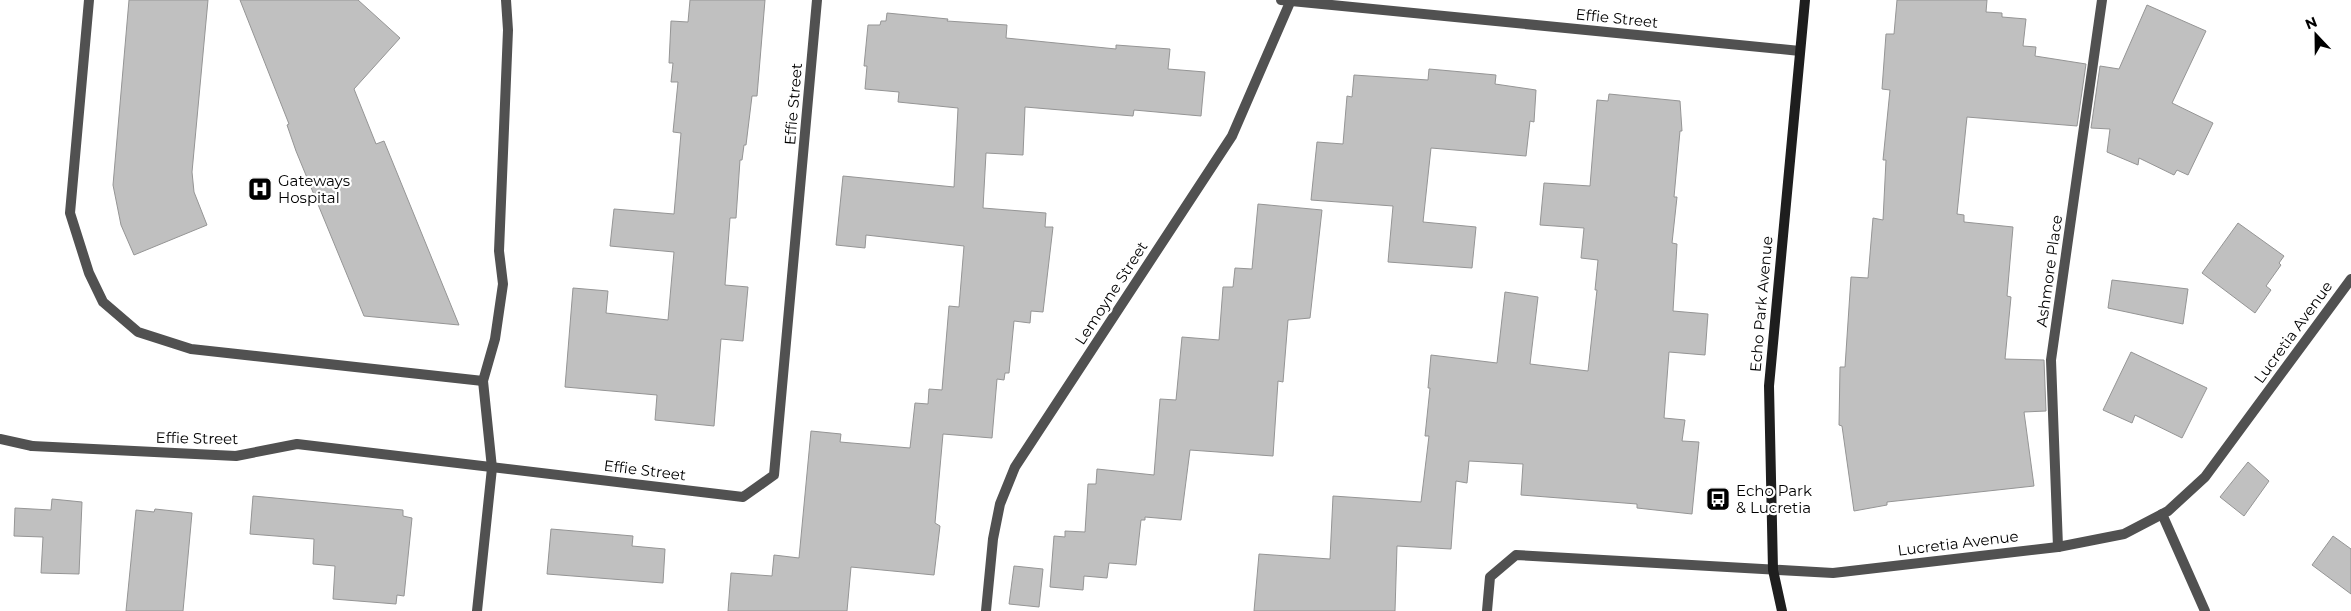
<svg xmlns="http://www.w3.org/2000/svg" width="2351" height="611" font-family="Montserrat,sans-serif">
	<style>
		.building { fill: #c0c0c0; stroke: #959595 }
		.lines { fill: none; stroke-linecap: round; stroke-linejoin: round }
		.lane { stroke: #515151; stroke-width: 10 }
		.street { stroke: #515151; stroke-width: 10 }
		.secondary { stroke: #1e1e1e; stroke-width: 10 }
		.labels { text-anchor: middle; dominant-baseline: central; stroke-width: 4.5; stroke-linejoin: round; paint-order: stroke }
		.street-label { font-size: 15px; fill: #000; stroke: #fff }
		.poi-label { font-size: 15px; fill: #000; stroke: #fff; text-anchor: start }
	</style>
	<rect width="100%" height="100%" fill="#fff"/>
	<g class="building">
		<path d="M129,0h79l-16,172 2,20 13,33 -73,30 -13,-30 -8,-40z"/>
		<path d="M240,0h118l42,38 -46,51 22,55 8,-3 75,184 -95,-9 -68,-165 -9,-26 2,-1z"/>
		<path d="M690,0h75l-8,96h-5l-6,49h-2l-2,15h-2l-4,58h-6l-5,67 23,2 -5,54 -22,-2 -7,87 -59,-6 2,-25 -92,-8 8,-99 35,3 -2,22 62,7 6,-68 -64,-6 4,-37 60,5 7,-81 -8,-1 5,-50h-7l2,-19h-4l2,-42 17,1z"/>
		<path d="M1897,0h90l-1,12 16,1v4l24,2 -3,27 13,1 -1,9 51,8 -9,62 -110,-9 -1,9 -9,88 7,1v7l49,5 -6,69 4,1 -6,62 39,1 2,51 -22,1 10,74 -147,16v3l-33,6 -12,-85 -3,-1 1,-58h5l6,-90 17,1 5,-60 10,2 3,-60h-3l7,-70 -8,-1 4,-55h8z"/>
		<path d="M2147,5l59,26 -34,72 41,20 -25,52 -11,-5 -3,5 -35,-17 -1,7 -31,-13 3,-23 -19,-1 9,-62 19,3z"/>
		<path d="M887,13l61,6 -1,2 60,4 -1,13 110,11v-4l54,4 -2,20 37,3 -4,44 -67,-6 -1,6 -108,-9 -2,48 -37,-2 -3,55 63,5 -1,14h8l-10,85 -12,-1 -1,12 -16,-2 -5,52h-4l-1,7 -7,-1 -5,59 -49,-4 -8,89 5,3 -6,49 -83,-8 -4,44h-119l3,-38 41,3 2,-21 25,3 12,-127 30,3 -1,8 70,6 5,-45 13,1 1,-15 13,1 7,-84 10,1 5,-61 -98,-11 -1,13 -29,-3 7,-69 111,11 4,-79 -60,-6 1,-10 -34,-3 2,-23h-3l4,-41h12l1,-4h5z"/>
		<path d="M1429,69l67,6 -1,9 41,6 -2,32 -4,-1 -4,35 -95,-8 -8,74 53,5 -4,41 -84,-6 5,-56 -82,-6 6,-58 26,2 4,-48 5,1 2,-22 74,5z"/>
		<path d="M1609,94l71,7 2,30h-2l-6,66h3l-5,46 5,1 -4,67 35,3 -3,41 -36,-3 -5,66 21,2 -3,21 17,1 -7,72 -55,-6v-4l-116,-9 2,-31 -54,-3 -2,22 -11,-2 -5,68 -54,-3 -2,65h-141l5,-57 71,5 3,-63 88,6 8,-66h-4l5,-48h-2l3,-33 66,8 8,-71 33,5 -8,67 58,7 9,-81h-2l3,-30 -17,-2 3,-30 -44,-3 4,-42 46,3 7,-86 11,1z"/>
		<path d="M1258,204l64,6 -12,108 -22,2 -5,62 -5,-1 -5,75 -83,-6 -9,70 -36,-3v3h-4l-5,45 -27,-2 -2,15 -23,-2 -1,14 -33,-3 4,-51 11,1v-6l20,1 3,-48h8l1,-15 57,6 6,-76 16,1 6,-63 37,3 4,-53h10l2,-19 17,1z"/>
		<path d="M2238,223l46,33 -5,7 2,2 -15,21 5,4 -16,23 -53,-40z"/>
		<path d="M2112,280l76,9 -5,35 -75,-16z"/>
		<path d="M2131,352l76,36 -25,50 -47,-23 -3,8 -29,-13z"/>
		<path d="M2248,462l21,19 -25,35 -24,-19z"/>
		<path d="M253,496l150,14v6l9,2 -8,78 -7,-1 -1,9 -63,-5 2,-33 -22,-2 1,-25 -64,-5z"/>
		<path d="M52,499l30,3 -3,72 -38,-1 2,-36 -29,-1 1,-28 36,2z"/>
		<path d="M155,509l37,4 -9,98h-57l10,-101 18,2z"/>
		<path d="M551,529l82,7 -1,10 33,3 -2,34 -116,-9z"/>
		<path d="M2333,536l18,13v45l-39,-29z"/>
		<path d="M1014,566l29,3 -4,38 -30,-3z"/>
	</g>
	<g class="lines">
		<g class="lane">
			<path d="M89,0l-19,213 19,60 14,29 35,30 53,17 292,32"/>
			<path d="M0,439l32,7"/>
			<path d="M492,468l-9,-87 12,-42 8,-55 -4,-33 9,-221 -2,-30"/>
			<path d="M2162,514l43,97"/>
		</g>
		<g class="street">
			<path d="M1281,0l519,51"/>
			<path d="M32,446l204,10 61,-12 446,53 31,-22 43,-475"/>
			<path d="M2058,547l-7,-187 51,-360"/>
			<path d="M477,611l15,-143"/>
			<path d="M986,611l7,-72 7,-35 15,-37 217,-331 59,-136"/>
			<path d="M1487,611l3,-34 26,-22 317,18 225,-26 66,-13 44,-23 37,-34 146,-198"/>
		</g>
		<path class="secondary" d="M1782,611l-9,-41 -4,-184 36,-386"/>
	</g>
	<defs>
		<g id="hospital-square" transform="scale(1.25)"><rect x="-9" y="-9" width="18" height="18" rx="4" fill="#000" stroke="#fff"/><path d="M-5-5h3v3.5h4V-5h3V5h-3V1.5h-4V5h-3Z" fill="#fff"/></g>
		<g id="bus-square" transform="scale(1.25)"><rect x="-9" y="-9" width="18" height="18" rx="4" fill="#000" stroke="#fff"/><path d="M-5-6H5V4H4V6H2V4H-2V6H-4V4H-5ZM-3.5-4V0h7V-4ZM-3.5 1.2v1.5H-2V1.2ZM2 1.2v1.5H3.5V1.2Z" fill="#fff"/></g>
	</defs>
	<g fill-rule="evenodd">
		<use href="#hospital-square" x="260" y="189"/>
		<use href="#bus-square" x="1718" y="499"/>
	</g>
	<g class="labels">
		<g class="street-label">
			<text transform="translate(1617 18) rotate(6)">Effie Street</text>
			<text transform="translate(793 104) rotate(-85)">Effie Street</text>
			<text transform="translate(2049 271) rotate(-82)">Ashmore Place</text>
			<text transform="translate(1111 293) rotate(-57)">Lemoyne Street</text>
			<text transform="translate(1761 304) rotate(-85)">Echo Park Avenue</text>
			<text transform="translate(2293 332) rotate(-54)">Lucretia Avenue</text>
			<text transform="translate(197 438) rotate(1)">Effie Street</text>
			<text transform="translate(645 470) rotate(7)">Effie Street</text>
			<text transform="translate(1958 543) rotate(-7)">Lucretia Avenue</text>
		</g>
		<g class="poi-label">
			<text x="278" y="180">Gateways<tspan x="278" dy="17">Hospital</tspan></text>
			<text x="1736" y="490">Echo Park<tspan x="1736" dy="17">&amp; Lucretia</tspan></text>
		</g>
	</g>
	<g transform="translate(2316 35) rotate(338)" stroke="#ffffff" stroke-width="4" paint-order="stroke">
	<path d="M0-4L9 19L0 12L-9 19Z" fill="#000000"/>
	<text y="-8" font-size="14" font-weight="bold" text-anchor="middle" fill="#000000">N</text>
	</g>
</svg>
